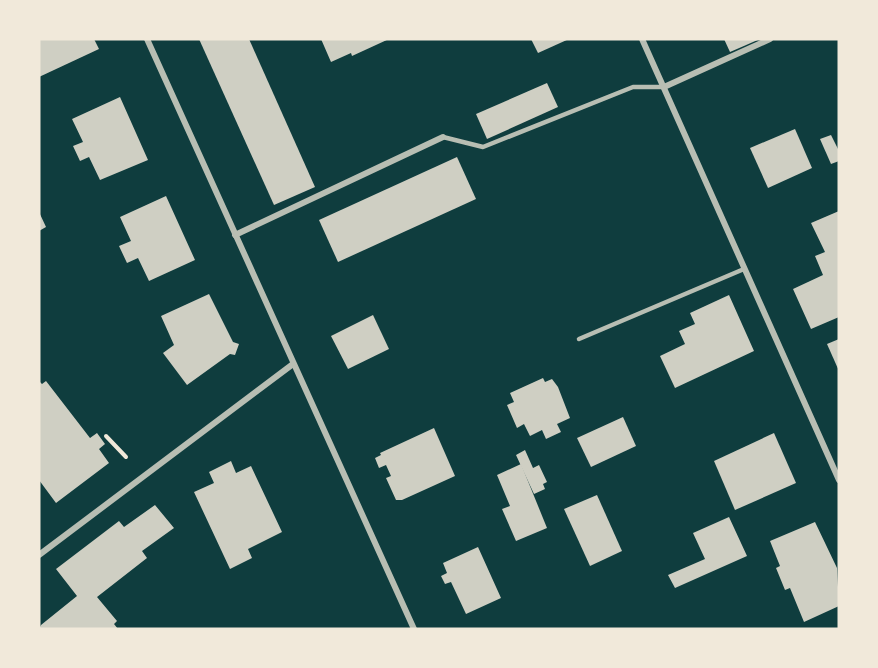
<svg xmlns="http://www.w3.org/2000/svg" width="878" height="668" font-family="'Exo 2',sans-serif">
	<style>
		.building { fill: #cfcfc3 }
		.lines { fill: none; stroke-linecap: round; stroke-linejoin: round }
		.path { stroke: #f1e9da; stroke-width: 4 }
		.service { stroke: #b8beb3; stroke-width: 4.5 }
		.minor { stroke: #b8beb3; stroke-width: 6 }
	</style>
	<rect width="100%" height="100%" fill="#0f3d3e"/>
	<g class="building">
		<path d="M39,39h55l5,10 -60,28z"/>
		<path d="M199,39h50l66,148 -41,18z"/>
		<path d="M321,39h68l-37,17 -1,-3 -20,9z"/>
		<path d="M531,39h38l-31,14z"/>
		<path d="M724,39h36l-30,13z"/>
		<path d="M547,83l11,24 -71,32 -11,-25z"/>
		<path d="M120,97l28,63 -48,20 -11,-23 -9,4 -7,-15 10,-4 -11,-23z"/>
		<path d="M795,129l17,39 -44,20 -18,-40z"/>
		<path d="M831,135l8,16v10l-8,3 -11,-25z"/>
		<path d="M457,157l19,42 -138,63 -19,-42z"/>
		<path d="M166,196l29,64 -46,21 -11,-23 -11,5 -8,-17 12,-5 -11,-24z"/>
		<path d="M839,211v106l-28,12 -18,-40 30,-14 -8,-19 10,-4 -14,-29z"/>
		<path d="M39,212l7,15 -7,4z"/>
		<path d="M209,294l24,48 6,2 -4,11 -5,-1 -43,31 -24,-32 11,-8 -13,-29z"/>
		<path d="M729,295l25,56 -79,37 -15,-32 25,-12 -6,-13 16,-7 -5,-11z"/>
		<path d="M373,315l16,34 -41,20 -17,-33z"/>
		<path d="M839,339v32l-12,-27z"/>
		<path d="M543,378l2,4 7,-3 6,8 12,31 -13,6 4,8 -15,7 -4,-9 -12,6 -6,-12 -7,4 -10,-23 7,-3 -4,-9z"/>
		<path d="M39,381l3,3 4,-3 44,57 7,-5 8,11 -6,5 10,14 -53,40 -17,-23z"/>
		<path d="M623,417l13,29 -45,21 -14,-29z"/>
		<path d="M434,428l21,48 -53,24h-6l-10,-22 5,-2 -5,-11 -7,3 -4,-10 6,-3 -1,-2z"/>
		<path d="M774,433l22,50 -61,27 -21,-49z"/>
		<path d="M525,450l8,18 6,-3 8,17 -4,2 2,5 -11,5 -18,-39z"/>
		<path d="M231,461l5,12 15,-7 31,66 -34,17 4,9 -22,11 -36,-77 20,-9 -5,-11z"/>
		<path d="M521,464l26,64 -31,13 -14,-32 8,-3 -13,-31z"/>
		<path d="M597,495l25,56 -32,15 -26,-57z"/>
		<path d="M155,505l19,23 -32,23 5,7 -50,39 20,24 -3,3 4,5h-79l2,-4 36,-29 -21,-27 63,-48 5,6z"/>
		<path d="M729,517l18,39 -72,32 -7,-13 37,-16 -12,-26z"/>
		<path d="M815,522l22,46 2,38 -35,16 -14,-34 -5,2 -9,-22 4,-2 -10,-25z"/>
		<path d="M478,547l23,51 -35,16 -15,-32 -6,2 -4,-8 6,-3 -4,-10z"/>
	</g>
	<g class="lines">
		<path class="path" d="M106,436l20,21"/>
		<g class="service">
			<path d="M443,137l40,10 150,-60h31"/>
			<path d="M579,339l165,-70"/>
		</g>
		<g class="minor">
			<path d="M147,39l267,590"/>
			<path d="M642,39l197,441"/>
			<path d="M664,87l106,-48"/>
			<path d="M235,235l208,-98"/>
			<path d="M39,555l254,-191"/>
		</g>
	</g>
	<rect width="878" height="668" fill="none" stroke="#f1e9da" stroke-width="81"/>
</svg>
